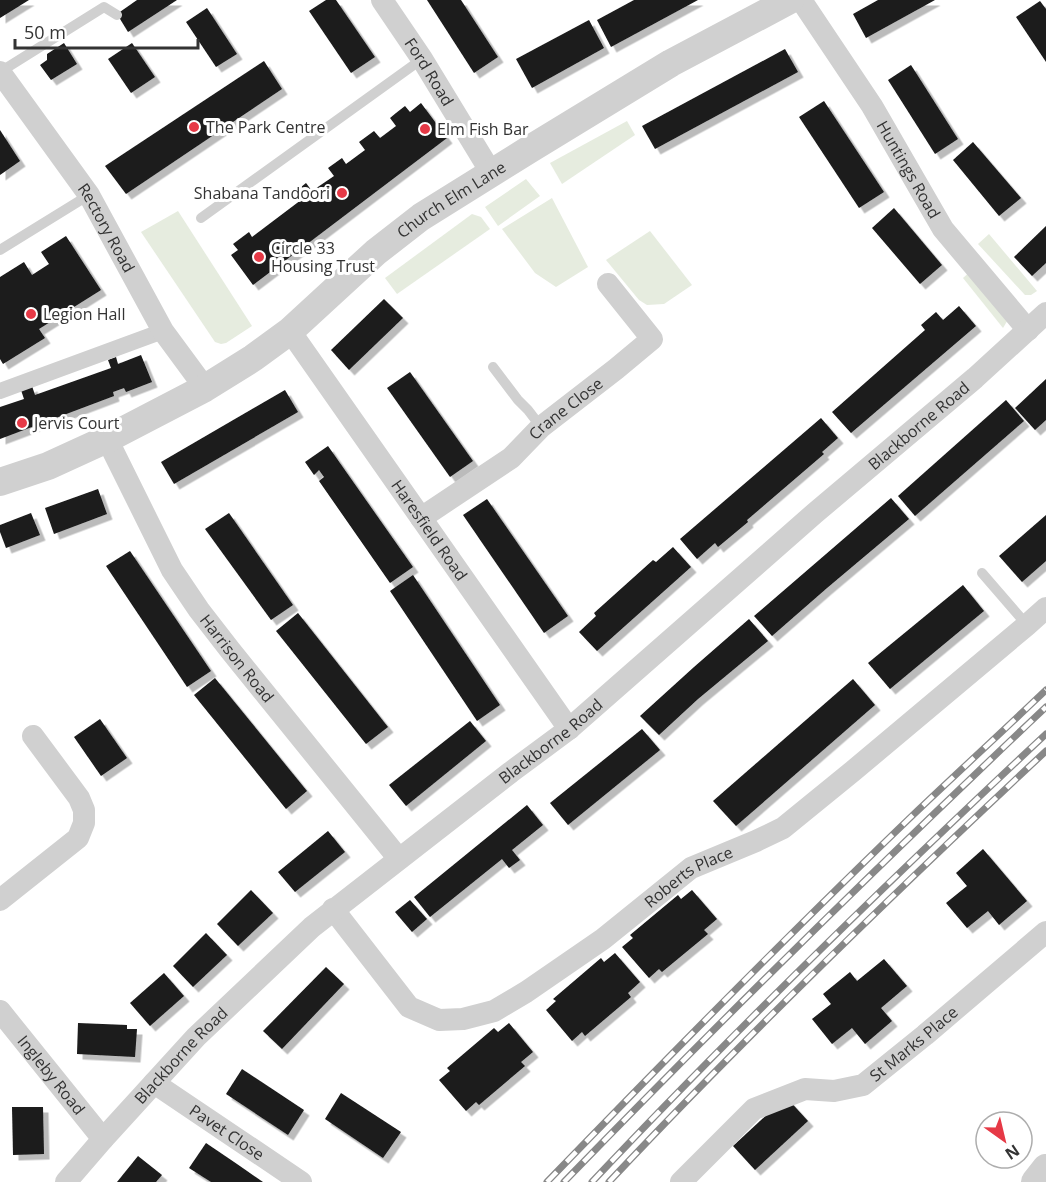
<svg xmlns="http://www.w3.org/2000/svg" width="1046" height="1182" font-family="'Open Sans',sans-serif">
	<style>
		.green { fill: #e6ecdf }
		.building { fill: #1a1a1a; filter: url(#shadow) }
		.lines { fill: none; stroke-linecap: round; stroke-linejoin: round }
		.service { stroke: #d0d0d0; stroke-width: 10 }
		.pedestrian { stroke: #d0d0d0; stroke-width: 16 }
		.minor { stroke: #d0d0d0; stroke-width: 22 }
		.tertiary { stroke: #d0d0d0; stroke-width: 28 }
		.rail-casing { stroke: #888; stroke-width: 7 }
		.rail { stroke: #fff; stroke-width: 4.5; stroke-dasharray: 14; stroke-linecap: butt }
		.poi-dot { fill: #e63946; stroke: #fff; stroke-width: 2 }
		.labels { text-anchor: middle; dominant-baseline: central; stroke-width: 6; stroke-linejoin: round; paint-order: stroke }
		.street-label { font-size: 16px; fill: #333; stroke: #fff }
		.poi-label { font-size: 16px; fill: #333; stroke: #fff; text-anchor: start }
	</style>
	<defs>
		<filter id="shadow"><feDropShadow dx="5.5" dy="5.5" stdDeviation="0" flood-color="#0004"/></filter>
	</defs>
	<rect width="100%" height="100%" fill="#fff"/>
	<g class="green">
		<path d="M627,121l8,14 -73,49 -12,-21z"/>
		<path d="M526,179l14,17 -42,30 -13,-19z"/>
		<path d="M552,198l36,69 -32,20 -21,-14 -33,-44z"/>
		<path d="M178,211l74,115 -26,17 -5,1 -6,-2 -74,-110z"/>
		<path d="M472,214l9,3 9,12 -93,65 -12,-16z"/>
		<path d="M650,231l42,54 -28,19 -17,1 -8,-5 -33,-40z"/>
		<path d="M989,234l48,57 -6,4h-6l-47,-51z"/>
		<path d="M972,270l37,48 -6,10 -40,-50z"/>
	</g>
	<g class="building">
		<path d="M0,0h29l-29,18z"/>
		<path d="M137,0h40l-49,32 -11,-18z"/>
		<path d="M326,0h10l39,57 -24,16 -42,-62z"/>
		<path d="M427,0h34l37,57 -24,16z"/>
		<path d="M634,0h64l-87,47 -14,-27z"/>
		<path d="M878,0h57l-69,38 -13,-24z"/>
		<path d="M1040,1l6,8v53l-30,-45z"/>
		<path d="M207,8l30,46 -21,13 -30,-45z"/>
		<path d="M589,20l15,28 -72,40 -16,-29z"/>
		<path d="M64,43l13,21 -26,16 -11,-15 7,-5v-6z"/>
		<path d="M132,43l23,34 -24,16 -23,-34z"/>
		<path d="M785,49l13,23 -143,77 -13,-23z"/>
		<path d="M264,61l18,28 -156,105 -21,-28z"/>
		<path d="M911,65l47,74 -23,15 -47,-74z"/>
		<path d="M824,101l60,91 -25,16 -60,-91z"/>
		<path d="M421,103l26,35 -194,147 -22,-30 7,-5 -5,-6 16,-12 3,5 49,-37 -6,-8 11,-9 6,8 22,-15 -6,-8 14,-10 4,6 19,-14 -6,-8 15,-11 6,7 16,-12 -6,-8 6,-5 9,-7 5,6z"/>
		<path d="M0,130l20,31 -20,14z"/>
		<path d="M973,142l48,56 -22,18 -46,-56z"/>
		<path d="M894,208l48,57 -22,19 -48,-56z"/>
		<path d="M1046,226v37l-14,13 -18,-19z"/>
		<path d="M66,236l35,54 -62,39 6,9 -42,26 -3,-5v-82l24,-15 8,13 17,-11 -8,-12z"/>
		<path d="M384,299l19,19 -54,52 -18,-20z"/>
		<path d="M959,306l17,20 -125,107 -19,-21 93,-82 -4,-5 15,-13 7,8z"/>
		<path d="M141,355l11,27 -26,10 -2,-4 -11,4 1,4 -114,43v-32l24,-8 -3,-9 11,-4 3,9 76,-27 -3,-8 8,-3 2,7z"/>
		<path d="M410,372l63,89 -23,16 -63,-89z"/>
		<path d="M1046,379v41l-11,10 -20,-22z"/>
		<path d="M285,390l13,22 -124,72 -13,-22z"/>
		<path d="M1006,400l18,21 -109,95 -17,-20z"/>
		<path d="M821,418l17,20 -16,14 2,2 -77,66 1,2 -30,25 -3,-4 -18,16 -17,-20z"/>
		<path d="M328,446l85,121 -23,16 -71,-102 5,-4 -5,-7 -5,5 -9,-13z"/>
		<path d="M98,489l9,25 -53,20 -9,-26z"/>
		<path d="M891,498l18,21 -82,69 -55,48 -18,-20z"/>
		<path d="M487,499l81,117 -24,17 -81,-118z"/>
		<path d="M31,513l9,22 -34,13 -6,-16v-7z"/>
		<path d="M229,513l64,92 -22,15 -66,-91z"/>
		<path d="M1046,515v46l-24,21 -23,-26z"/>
		<path d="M673,547l18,20 -94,84 -18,-19 17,-16 -2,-3 59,-53 3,2z"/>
		<path d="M130,551l81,120 -24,16 -81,-121z"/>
		<path d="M413,575l87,130 -23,16 -87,-130z"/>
		<path d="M963,585l21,26 -94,78 -22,-26z"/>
		<path d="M298,613l90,114 -22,17 -90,-113z"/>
		<path d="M749,619l19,22 -70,58 -39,36 -19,-19 54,-49z"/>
		<path d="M215,678l92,113 -21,18 -92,-114z"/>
		<path d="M853,679l22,26 -139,121 -23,-25z"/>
		<path d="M100,719l27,39 -26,18 -27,-39z"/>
		<path d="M470,721l16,20 -80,65 -17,-21z"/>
		<path d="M642,729l18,21 -92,75 -18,-22z"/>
		<path d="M527,805l16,20 -31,25 8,10 -11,8 -7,-9 -72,58 -16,-20z"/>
		<path d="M328,831l17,21 -50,40 -17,-20z"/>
		<path d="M983,849l44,52 -28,24 -11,-14 -21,17 -21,-25 21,-17 -11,-13z"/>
		<path d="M251,890l22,23 -35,33 -21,-22z"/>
		<path d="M692,890l25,29 -13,11 4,4 -46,38 -3,-3 -10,9 -27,-31 11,-9 -3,-3 48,-40 3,4z"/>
		<path d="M410,900l17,19 -15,13 -17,-20z"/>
		<path d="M206,933l21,22 -34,32 -20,-21z"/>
		<path d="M615,953l25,29 -12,11 3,4 -46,39 -3,-4 -10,9 -26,-31 10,-9 -3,-2 48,-41 3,4z"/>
		<path d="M884,959l23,27 -26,22 11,13 -27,23 -13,-16 -20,16 -20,-25 19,-15 -8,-10 27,-22 7,9z"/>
		<path d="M326,967l18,17 -62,65 -19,-18z"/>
		<path d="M164,973l20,23 -34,30 -20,-23z"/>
		<path d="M78,1023l49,2v4h10l-2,28 -58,-3z"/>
		<path d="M509,1023l24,29 -12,10 4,4 -46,39 -3,-3 -10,9 -27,-31 11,-9 -3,-3 47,-40 4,4z"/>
		<path d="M242,1069l62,41 -16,25 -62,-41z"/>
		<path d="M341,1093l60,39 -18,26 -58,-39z"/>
		<path d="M786,1097l22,24 -53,49 -22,-24z"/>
		<path d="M12,1107h31l1,47 -31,1z"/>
		<path d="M206,1143l31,21 26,18h-52l-22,-14z"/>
		<path d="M138,1156l24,19 -6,7h-39z"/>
	</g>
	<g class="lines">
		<g class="service">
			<path d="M0,72l104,-65 13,8"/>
			<path d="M201,218l221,-159"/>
			<path d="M0,250l89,-55"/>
			<path d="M493,367l25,33 10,10 13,17"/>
			<path d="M982,573l45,52"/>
		</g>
		<path class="pedestrian" d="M0,391l163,-60"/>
		<g class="minor">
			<path id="s1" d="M382,0l40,59 70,115"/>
			<path id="s2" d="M801,0l71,106 71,123 85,101"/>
			<path id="s3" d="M0,72l89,123 74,136 42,57"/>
			<path id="s4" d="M290,331l279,398"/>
			<path id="s5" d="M107,439l65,131 27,40 31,40 169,209"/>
			<path id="s6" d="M421,518l90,-60 30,-31 75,-58 36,-30 -44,-55"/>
			<path d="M0,900l78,-62 6,-15v-13l-5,-12 -46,-62"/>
			<path id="s7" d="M333,909l76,98 30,13 24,-1 31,-8 32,-19 77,-53 88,-71 65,-27 27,-13 70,-57 174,-146 19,-17"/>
			<path id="s8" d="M0,1011l103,128"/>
			<path id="s9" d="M154,1083l147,99"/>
			<path id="s10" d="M66,1182l37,-43 93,-102 116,-110 199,-155 58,-43 246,-216 160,-135 71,-65"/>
			<path id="s11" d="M681,1182l73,-73 51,-20 29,2 29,-6 62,-50 121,-103"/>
		</g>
		<g class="tertiary">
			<path id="s12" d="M0,482l48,-16 59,-27 98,-51 48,-30 37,-27 86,-79 45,-35 109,-68 141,-86 119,-63"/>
			<path d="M1035,1182l11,-14"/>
		</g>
		<g class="rail-casing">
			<g id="rail">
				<path d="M547,1182c120,-124 242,-248 366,-367 44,-42 89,-83 133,-125"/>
				<path d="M564,1182c157,-162 318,-320 482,-475"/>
				<path d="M592,1182c146,-155 299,-303 454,-448"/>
				<path d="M609,1182c140,-149 288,-292 437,-431"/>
			</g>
		</g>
		<use href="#rail" class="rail"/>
	</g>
	<g class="poi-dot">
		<circle cx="194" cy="127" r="6"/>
		<circle cx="425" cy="129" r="6"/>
		<circle cx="342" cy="193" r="6"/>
		<circle cx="259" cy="257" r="6"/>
		<circle cx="31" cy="314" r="6"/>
		<circle cx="22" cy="423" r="6"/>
	</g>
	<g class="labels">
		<g class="street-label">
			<text stroke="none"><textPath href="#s1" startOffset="86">Ford Road</textPath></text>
			<text stroke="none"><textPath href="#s2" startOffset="201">Huntings Road</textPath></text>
			<text stroke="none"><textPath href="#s12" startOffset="537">Church Elm Lane</textPath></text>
			<text stroke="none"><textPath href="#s3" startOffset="189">Rectory Road</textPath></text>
			<text stroke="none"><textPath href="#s6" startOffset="182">Crane Close</textPath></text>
			<text stroke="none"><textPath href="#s10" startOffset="1142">Blackborne Road</textPath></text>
			<text stroke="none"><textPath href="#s4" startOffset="243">Haresfield Road</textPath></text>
			<text stroke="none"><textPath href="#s5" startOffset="256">Harrison Road</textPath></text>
			<text stroke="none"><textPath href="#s10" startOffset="657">Blackborne Road</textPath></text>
			<text stroke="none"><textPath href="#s7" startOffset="450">Roberts Place</textPath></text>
			<text stroke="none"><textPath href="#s11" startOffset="282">St Marks Place</textPath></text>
			<text stroke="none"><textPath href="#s10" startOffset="171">Blackborne Road</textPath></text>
			<text stroke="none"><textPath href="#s8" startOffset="82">Ingleby Road</textPath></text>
			<text stroke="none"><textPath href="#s9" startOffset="88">Pavet Close</textPath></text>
		</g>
		<g class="poi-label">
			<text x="206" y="127">The Park Centre</text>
			<text x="437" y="129">Elm Fish Bar</text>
			<text x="330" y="193" text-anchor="end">Shabana Tandoori</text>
			<text x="271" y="248">Circle 33<tspan x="271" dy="18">Housing Trust</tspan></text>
			<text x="43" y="314">Legion Hall</text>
			<text x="34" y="423">Jervis Court</text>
		</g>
	</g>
	<g transform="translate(1004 1140) rotate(146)"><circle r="28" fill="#ffffff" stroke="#adadad" stroke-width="1.5"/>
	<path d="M0-4.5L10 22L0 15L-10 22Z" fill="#e63946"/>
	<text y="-9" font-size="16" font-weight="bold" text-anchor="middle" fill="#333333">N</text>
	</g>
	<path d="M15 39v9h183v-9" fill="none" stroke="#333333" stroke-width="3"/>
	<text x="24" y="39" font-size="18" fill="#333333" stroke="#ffffff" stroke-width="4.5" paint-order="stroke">50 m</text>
</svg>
